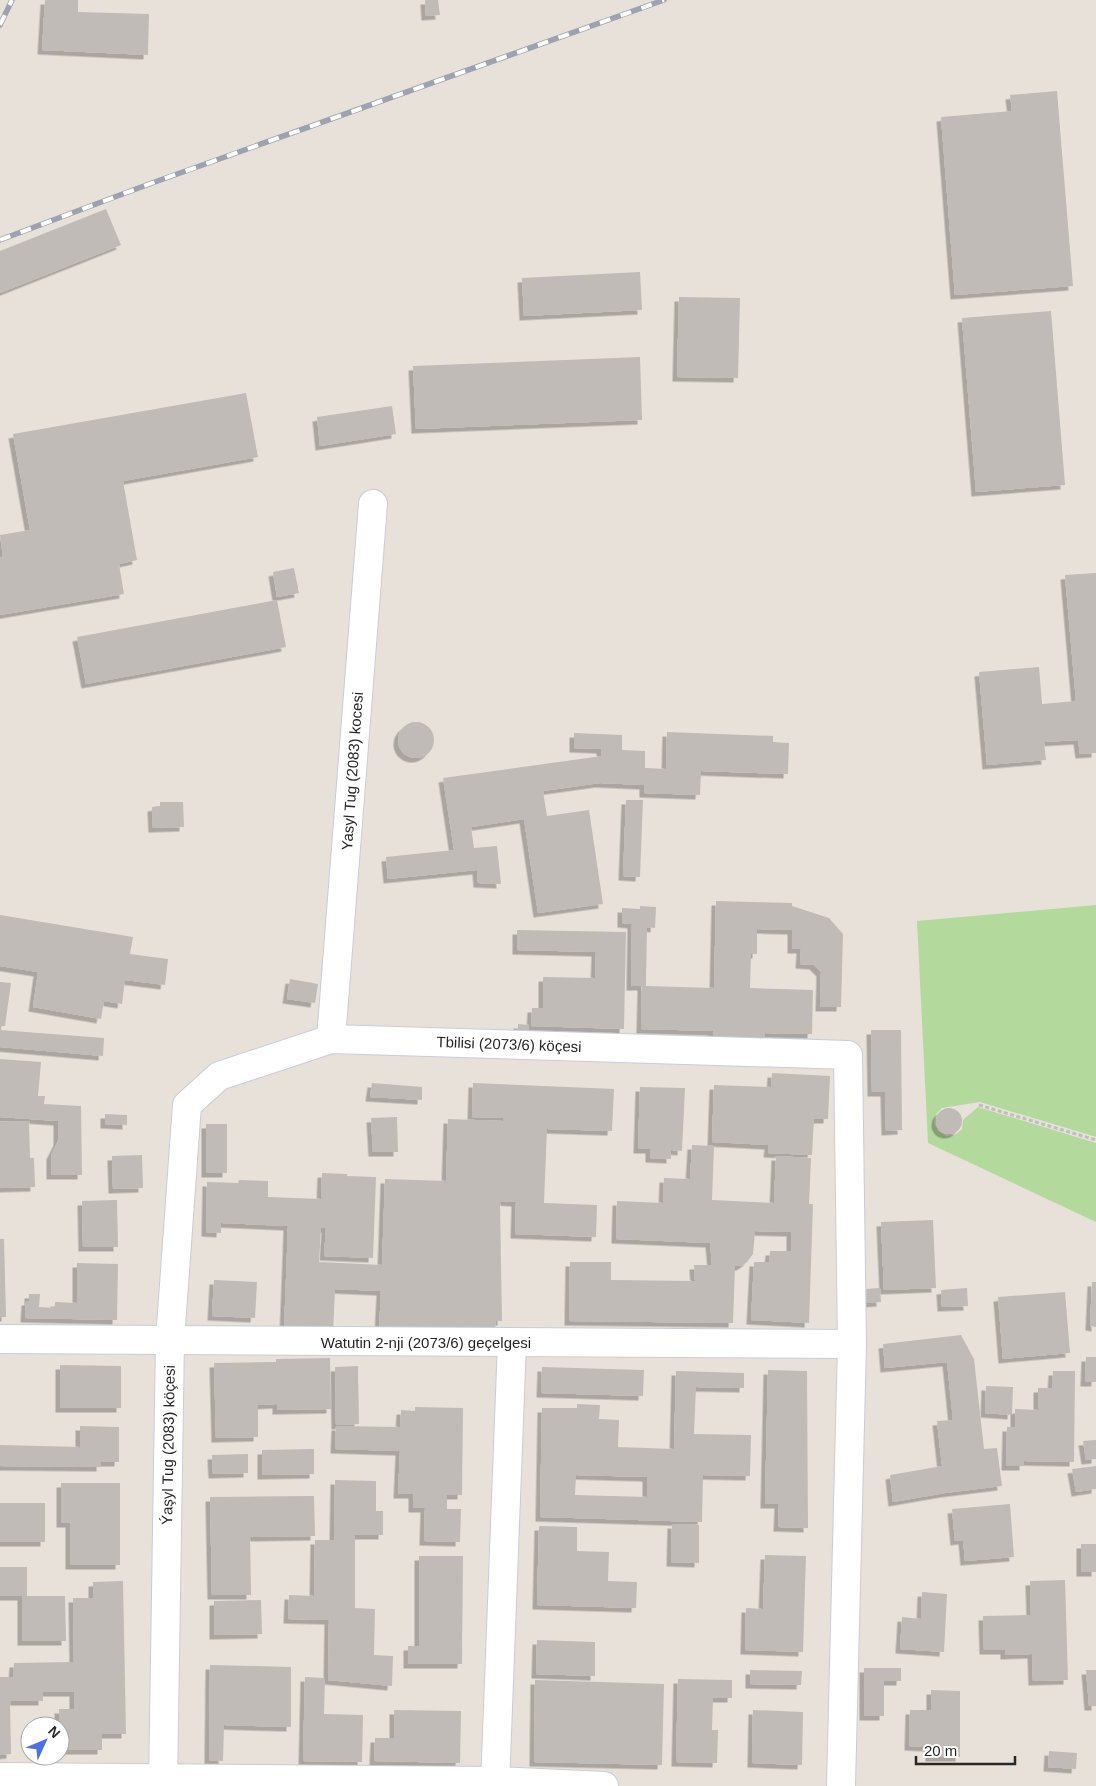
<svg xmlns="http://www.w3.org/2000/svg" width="1096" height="1786" font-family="Arial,sans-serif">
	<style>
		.green { fill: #b4d99c }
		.building { fill: #c0bbb7; fill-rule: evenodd; filter: url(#shadow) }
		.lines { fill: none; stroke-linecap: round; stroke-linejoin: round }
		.minor-casing { stroke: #c9ccd7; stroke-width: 30 }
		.path { stroke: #bebebe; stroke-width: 3; stroke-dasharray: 4 2.5; stroke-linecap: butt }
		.minor { stroke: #fff; stroke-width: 28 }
		.rail-casing { stroke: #9ea1af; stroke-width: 5.5 }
		.rail { stroke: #fff; stroke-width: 4; stroke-dasharray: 11; stroke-linecap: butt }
		.labels { text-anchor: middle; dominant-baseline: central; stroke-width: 4; stroke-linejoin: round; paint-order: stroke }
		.street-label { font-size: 15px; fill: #272727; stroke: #fff }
	</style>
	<defs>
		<filter id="shadow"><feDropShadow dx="-4.5" dy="4.5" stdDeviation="0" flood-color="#0004"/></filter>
	</defs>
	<rect width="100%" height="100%" fill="#e8e1da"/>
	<path class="green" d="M1096,905v232l-116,-35 -38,6 -6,6 -2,9 4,8 8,5 9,-1 7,-6 1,-9 15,-13 118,36v79l-168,-79 -11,-222z"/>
	<g class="building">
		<path d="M45,0h33v12l71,2 -1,41 -106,-5z"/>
		<path d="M425,0h13l2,15 -14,1z"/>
		<path d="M1057,91l16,195 -118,9 -14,-178 71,-6 -2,-16z"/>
		<path d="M106,209l15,36 -121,48v-42z"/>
		<path d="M640,272l2,38 -118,6 -2,-38z"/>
		<path d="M679,297l61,1 -2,80 -61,-1z"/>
		<path d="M1051,311l14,174 -89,7 -14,-174z"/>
		<path d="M640,357l2,63 -226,9 -3,-63z"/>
		<path d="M246,393l12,64 -135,24 14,79 -18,4 5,30 -124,21v-57l3,-1 -3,-22 30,-5 -17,-96z"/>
		<path d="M392,406l4,28 -76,12 -3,-29z"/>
		<path d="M294,568l5,25 -22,4 -4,-25z"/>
		<path d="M1096,573v180l-16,1 -2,-14 -34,2 2,18 -59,5 -8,-93 60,-5 3,37 34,-3 -11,-126z"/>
		<path d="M277,600l9,47 -200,37 -9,-47z"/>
		<circle cx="416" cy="740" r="18"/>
		<path d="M667,732l106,4v6l16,1 -1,31 -87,-3 -1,24 -56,-2v-8l-44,-2 -57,8 4,25 42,-6 14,94 -65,9 -14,-94 -53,8 3,21 23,-2 4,38 -23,-1 -1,-13 -89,9 -2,-22 68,-7 -11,-72 159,-22 -1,-7 -27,-1v-15l48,2v15l23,1v17l21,1z"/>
		<path d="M626,800h17l-3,77 -17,-1z"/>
		<path d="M160,802h23l1,25 -31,1 -1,-21 8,-1z"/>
		<path d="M716,901l76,2v3l37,12 14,16 -2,73h-21l1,-35 -7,-7 -14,-1 1,-15h-9v-19l-35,-1v25h-6l-1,34 63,2 -1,44 -47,-1v8l-52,-2v-8l-72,-2 1,-43h-11l1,-62 -10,-1v-15l18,1v-3l16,1 -1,21 -8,-1 -1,59 68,2z"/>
		<path d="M0,915l133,22 -3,17 38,5 -3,26 -40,-5 -3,24 -18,-3 -3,18 -68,-12 5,-35 -38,-6z"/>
		<path d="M517,930l109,2 -2,97 -93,-3 1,-18h11v-31l52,1 1,-26 -79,-2z"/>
		<path d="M290,979l28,5 -3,19 -28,-4z"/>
		<path d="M0,982l11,1 -6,43h-5z"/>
		<path d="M518,1024l11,1v12l-11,-1z"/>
		<path d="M0,1030l104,8 -1,18 -103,-9z"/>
		<path d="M871,1030h30l1,100 -16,1 -1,-39h-13z"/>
		<path d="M0,1059l41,3 -3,34h7l-1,8 37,2 1,69h-31v-20l7,-14v-20l-58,-4z"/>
		<path d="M772,1073l58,3 -2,43h-14l-2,36 -44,-2 1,-8 -57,-3 2,-57 57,2z"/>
		<path d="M372,1083l50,4v13l-52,-3z"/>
		<path d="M473,1083l141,6 -2,42 -65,-2 -3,74 53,2 -1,32 -81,-3 1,-32 -16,-1 2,120h-6l-1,11 -116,-2 2,-39 -46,-2 -2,44 -49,-2 4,-105 -67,-3v10l-15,-1 1,-50 31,1 1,-3 29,1v16l53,2 1,-26 25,1v2l29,1 -3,81 -49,-2 2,-28h-5l-2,34 63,3 3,-86 61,2 2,-62 55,2v-3l-31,-1z"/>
		<path d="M640,1087l45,1 -3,63 -11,-1v9l-21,-1v-9h-12z"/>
		<circle cx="949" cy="1121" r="13"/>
		<path d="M105,1114l22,1v10l-22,-1z"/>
		<path d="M397,1117l1,35h-25l-2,-34z"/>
		<path d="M29,1121l1,37h4l1,29 -35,1v-66z"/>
		<rect x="206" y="1124" width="21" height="49"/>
		<path d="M692,1145l22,1 -2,54 62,3 2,-47 35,2 -2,46h4l-4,119 -58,-3 3,-58h15l1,-11h21v-19l-36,-1 -2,23 -6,8 -6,4h-6l-2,57 -164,-2 1,-59h41v18l84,1 -1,-16h18l-2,-22 -94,-4 1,-38 46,2 1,-25 26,1z"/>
		<path d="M142,1155l1,33 -30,1 -1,-33z"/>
		<path d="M117,1200l1,47h-35l-1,-46z"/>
		<path d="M933,1220l3,68 -52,2 -3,-68z"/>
		<path d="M0,1239h4l2,78h-6z"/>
		<path d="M77,1263l41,1 -1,56 -92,-2 1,-17h3v-7h11l-1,13 16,1v-6l22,1z"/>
		<path d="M214,1280l43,2 -2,36 -43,-2z"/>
		<path d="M1092,1282h4v45l-6,-1z"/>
		<path d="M880,1288l1,14 -14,1 -1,-14z"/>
		<path d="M967,1288l1,18 -26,1 -1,-17z"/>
		<path d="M1065,1292l5,61 -67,6 -5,-62z"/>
		<path d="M961,1335l13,24 10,90 13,-1 5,38 -57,7 -52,9 -3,-27 52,-9 -5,-45 16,-1 -6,-58 -62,6 -2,-24z"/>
		<path d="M1086,1357h10v25h-11z"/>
		<path d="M330,1358l1,51 -54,1v-6l-19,1v32l-42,1 -2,-75 62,-1v-3z"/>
		<path d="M60,1365l61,1v42h-61z"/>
		<path d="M358,1366l1,58 -23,1 -1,-58z"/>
		<path d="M542,1367l102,3 -1,26 -102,-3z"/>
		<path d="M768,1370l39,1 1,157 -30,-1 1,-23h-14z"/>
		<path d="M676,1371l68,2v15l-48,-1 -2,47 57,1 -1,41 -47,-1 -1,47 -162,-5 2,-109h35v-4l23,1 -1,14 20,1 -1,27 56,2zM576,1475l71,2v20l-72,-2z"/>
		<path d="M1053,1371h22l-1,91 -50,-1v5h-18l1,-39h8v-18l23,1v-22h14z"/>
		<path d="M986,1386l27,1 -1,28 -27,-2z"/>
		<path d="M415,1407l48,1 -1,87h-15v14h14l-1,33 -36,-1 1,-33h-12v-14h-15l2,-43 -65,-2 1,-23 64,1 1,-17 14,1z"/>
		<path d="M80,1426l39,1v35h-18v5l-101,-1v-21l80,2z"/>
		<path d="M1096,1440v19l-10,1 -3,-19z"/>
		<path d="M314,1449v25l-52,1v-25z"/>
		<path d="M248,1454v19l-35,1 -1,-19z"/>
		<path d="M1096,1466v23l-20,3 -4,-23z"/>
		<path d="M335,1480l41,1v30h7v24h-28v73l20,1 -1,46 19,1 -1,30 -64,-6 1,-60 -41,-1 1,-24 25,1 1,-56h19z"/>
		<path d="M61,1483h59v82h-50v-42h-9z"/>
		<path d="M314,1496l1,40 -65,1 1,58h-39l-2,-98z"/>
		<rect x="0" y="1503" width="45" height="39"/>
		<path d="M1010,1504l4,53 -49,4 -2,-21 -8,1 -3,-32z"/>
		<path d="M672,1524l27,1v38l-28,-1z"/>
		<path d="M539,1526l38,1v24l32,1 -1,29 29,1 -1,26 -99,-3z"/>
		<rect x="1081" y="1544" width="15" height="28"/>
		<path d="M765,1555l41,1 -3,96 -58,-2 1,-42 17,1z"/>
		<path d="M419,1556h44l-1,108h-54v-18h11z"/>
		<path d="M0,1567h27v29h38l1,45h-44v-45h-22z"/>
		<path d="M1065,1580l3,100 -35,1 -1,-27 -27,1v-5h-21l-1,-34 48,-1 -1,-34z"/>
		<path d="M123,1581l3,153h-24v16h-42l-1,-41h15v-17h-31v9h-33l1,53 -11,1v-78h13l1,-14 60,-1 -1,-64h20v-16z"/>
		<path d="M922,1592l25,2 -3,58 -44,-3 2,-32 19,2z"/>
		<path d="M261,1600l1,34 -48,1v-34z"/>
		<path d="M537,1640l58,2v34l-59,-2z"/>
		<path d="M210,1665l81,2v60l-67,-2 -1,36 -14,-1z"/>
		<path d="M864,1668h37v13h-17v35h-20z"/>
		<path d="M750,1670l52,1 -1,14 -51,-1z"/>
		<path d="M1086,1670h10v36h-7z"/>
		<path d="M305,1677l20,1 -1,36 39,1 -1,47 -59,-1z"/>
		<path d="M678,1679l54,1v18h-19l-1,32h6l-1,33 -41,-1z"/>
		<path d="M535,1680l129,4 -2,81 -128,-3z"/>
		<path d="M931,1690l29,1v66h-30v-10l-21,-1 1,-36h21z"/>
		<path d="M394,1710l67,1 -1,52 -86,-2 1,-23h19z"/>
		<path d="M753,1710l50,2 -1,53 -50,-2z"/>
		<path d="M1049,1751l28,2 -1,16 -28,-2z"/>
	</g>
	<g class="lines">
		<g class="minor-casing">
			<g id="minor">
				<path d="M331,1039l42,-535"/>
				<path d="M0,1339l852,5"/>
				<path d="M0,1777l495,4 109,5"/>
				<path d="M163,1786l7,-446 17,-235 32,-29 112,-37 517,16 4,289 -11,442"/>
				<path d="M495,1786l17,-444"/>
			</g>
		</g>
		<path class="path" d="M979,1105l117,35"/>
		<use href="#minor" class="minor"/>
		<g class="rail-casing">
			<g id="rail">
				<path d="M0,25l12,-25"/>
				<path d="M0,240l152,-57 512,-183"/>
			</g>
		</g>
		<use href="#rail" class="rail"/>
	</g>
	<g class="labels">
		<g class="street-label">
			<text transform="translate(352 771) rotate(-86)">Yasyl Tug (2083) kocesi</text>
			<text transform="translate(509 1044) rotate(2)">Tbilisi (2073/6) köçesi</text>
			<text x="426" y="1342">Watutin 2-nji (2073/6) geçelgesi</text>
			<text transform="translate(168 1445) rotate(-89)">Ýaşyl Tug (2083) köçesi</text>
		</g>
	</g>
	<g transform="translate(45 1741) rotate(46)"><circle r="24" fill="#ffffff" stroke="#a9a9a9"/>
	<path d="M0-4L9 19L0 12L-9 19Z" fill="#4c6fe3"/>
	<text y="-8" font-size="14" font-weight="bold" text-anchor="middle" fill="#272727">N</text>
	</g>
	<path d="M916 1756v8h99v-8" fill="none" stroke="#272727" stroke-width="2.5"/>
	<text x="924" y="1756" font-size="15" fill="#272727" stroke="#ffffff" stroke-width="4" paint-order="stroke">20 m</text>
</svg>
